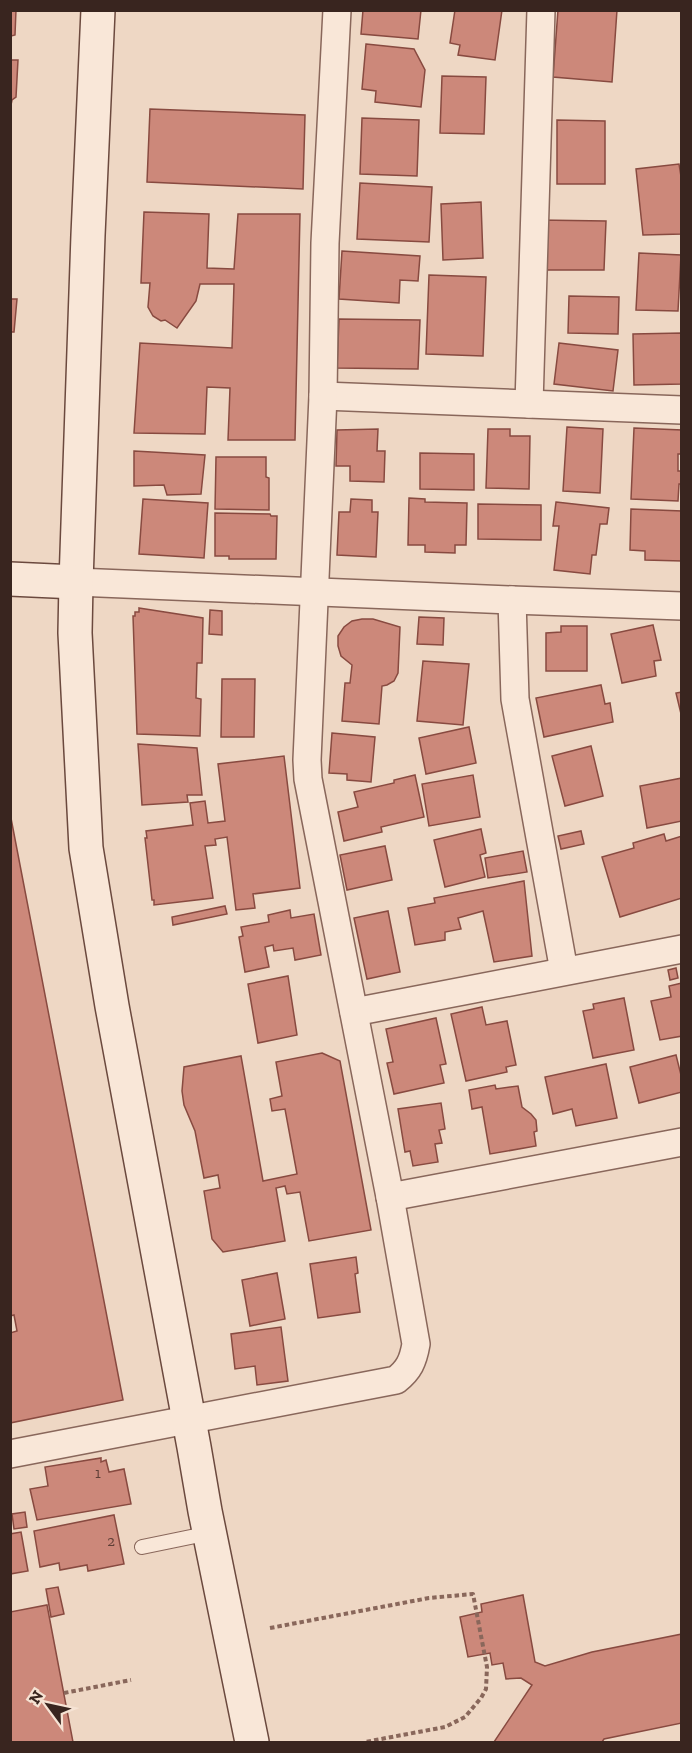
<svg xmlns="http://www.w3.org/2000/svg" width="692" height="1753" font-family="'Zilla Slab',serif">
	<style>
		.building { fill: #cc887a; stroke: #884a40; stroke-width: 1.5 }
		.lines { fill: none; stroke-linecap: round; stroke-linejoin: round }
		.lane-casing { stroke: #89675b; stroke-width: 16 }
		.street-casing { stroke: #89675b; stroke-width: 30 }
		.secondary-casing { stroke: #6b493e; stroke-width: 36 }
		.path { stroke: #89675b; stroke-width: 4; stroke-dasharray: 4.5 3; stroke-linecap: butt }
		.lane { stroke: #f9e7d8; stroke-width: 14 }
		.street { stroke: #f9e7d8; stroke-width: 27 }
		.secondary { stroke: #f9e7d8; stroke-width: 33 }
		.labels { text-anchor: middle; dominant-baseline: central; stroke-width: 4.5; stroke-linejoin: round; paint-order: stroke }
		.number-label { font-size: 15px; fill: #5e3e36 }
	</style>
	<rect width="100%" height="100%" fill="#eed7c4"/>
	<g class="building">
		<path d="M10,10h6l-1,25 -4,1 -1,7z"/>
		<path d="M363,10h58l-3,29 -57,-5z"/>
		<path d="M455,10h47l-7,50 -37,-5 2,-10 -10,-2z"/>
		<path d="M558,10h59l-5,72 -59,-5z"/>
		<path d="M366,44l48,5 11,21 -4,37 -46,-5 1,-11 -14,-2z"/>
		<path d="M10,60h8l-2,37 -4,3 -2,10z"/>
		<path d="M442,76l44,1 -2,57 -44,-1z"/>
		<path d="M150,109l155,6 -2,74 -156,-7z"/>
		<path d="M362,118l57,2 -2,56 -57,-2z"/>
		<path d="M557,120l48,1v63h-48z"/>
		<path d="M679,164l3,19v51l-39,1 -7,-66z"/>
		<path d="M360,183l72,4 -3,55 -72,-3z"/>
		<path d="M481,202l2,56 -40,2 -2,-56z"/>
		<path d="M144,212l65,2 -2,54 27,1 4,-55h62l-5,226h-67l2,-52 -23,-1 -2,47 -71,-1 6,-90 92,5 2,-64h-34l-4,17 -19,27 -12,-8 -4,1 -8,-5 -5,-9 2,-24h-9z"/>
		<path d="M538,220l68,1 -2,49h-65z"/>
		<path d="M342,251l78,5 -2,25 -18,-1 -1,23 -60,-4z"/>
		<path d="M639,253l42,2 -3,56 -42,-1z"/>
		<path d="M429,275l57,2 -3,79 -57,-2z"/>
		<path d="M569,296l50,1 -1,37 -50,-1z"/>
		<path d="M10,299h7l-3,33h-4z"/>
		<path d="M339,319l81,1 -2,49 -81,-1z"/>
		<path d="M682,333v51l-48,1 -1,-51z"/>
		<path d="M559,343l59,7 -5,41 -59,-7z"/>
		<path d="M567,427l36,2 -3,64 -37,-2z"/>
		<path d="M634,428l48,2v24h-4v17h4v13h-3l-1,17 -47,-2z"/>
		<path d="M378,429l-1,22h8l-1,31 -34,-1v-15h-14l1,-36z"/>
		<path d="M488,429h22v7h20l-1,53 -43,-1z"/>
		<path d="M134,451l71,4 -4,39 -34,1 -3,-10 -30,1z"/>
		<path d="M420,453l54,1v36l-54,-1z"/>
		<path d="M216,457h50v20l3,1v32l-54,-1z"/>
		<path d="M409,498l16,1v3l42,1 -1,42h-11v8l-30,-1v-7h-17z"/>
		<path d="M143,499l65,4 -4,55 -65,-4z"/>
		<path d="M351,499l21,1v12h6l-2,45 -39,-2 2,-43h11z"/>
		<path d="M556,502l53,6 -2,16h-7l-4,31h-4l-2,19 -36,-4 5,-44h-6z"/>
		<path d="M478,504l63,1v35l-63,-1z"/>
		<path d="M631,509l51,2v50l-37,-1v-9l-15,-1z"/>
		<path d="M215,513l55,1 1,2h6l-1,43h-47v-3h-14z"/>
		<path d="M139,608l64,10 -1,45h-5l-1,35 5,1 -1,37 -63,-2 -4,-118h2v-4h4z"/>
		<path d="M210,610l12,1v24l-13,-1z"/>
		<path d="M419,617l25,1 -1,27 -26,-1z"/>
		<path d="M362,619h11l27,8 -2,46 -4,8 -7,4 -5,1 -3,38 -37,-3 3,-38h5l2,-18 -11,-9 -3,-10v-10l6,-9 8,-6z"/>
		<path d="M653,625l8,35 -7,1 2,15 -34,7 -11,-49z"/>
		<path d="M561,626h26v45h-41v-38l15,-1z"/>
		<path d="M423,661l46,3 -6,61 -46,-4z"/>
		<path d="M222,679h33l-1,58h-33z"/>
		<path d="M601,685l4,19 5,-1 3,19 -69,15 -8,-39z"/>
		<path d="M682,692v26l-6,-25z"/>
		<path d="M469,727l7,36 -50,11 -7,-36z"/>
		<path d="M332,733l43,4 -4,45 -24,-2v-6l-18,-1z"/>
		<path d="M138,744l59,4 5,47h-15l1,7 -46,3z"/>
		<path d="M591,746l12,50 -38,10 -13,-50z"/>
		<path d="M284,756l16,132 -47,6 2,14 -19,2 -9,-73 -12,2 1,6 -11,1 8,52 -59,7v-5h-2l-7,-62h2l-1,-7 47,-6 -3,-22 15,-2 3,22 17,-2 -7,-57z"/>
		<path d="M415,775l9,42 -43,10 1,5 -38,9 -6,-29 20,-5 -4,-15 40,-9v-3z"/>
		<path d="M473,775l7,42 -51,9 -7,-42z"/>
		<path d="M682,778v43l-35,7 -7,-42z"/>
		<path d="M10,813l113,587 -113,23v-90l7,-2 -3,-16 -4,1z"/>
		<path d="M481,829l5,24 -6,2 5,22 -40,10 -11,-47z"/>
		<path d="M581,831l3,13 -23,5 -3,-13z"/>
		<path d="M664,834l2,7 16,-5v62l-62,19 -18,-60 32,-9 -1,-5z"/>
		<path d="M385,846l7,34 -45,10 -7,-35z"/>
		<path d="M523,851l4,21 -39,6 -3,-20z"/>
		<path d="M524,881l8,75 -38,6 -11,-51 -25,7 3,11 -16,3v8l-30,5 -7,-37 27,-5 -1,-5z"/>
		<path d="M225,906l2,8 -54,11 -1,-8z"/>
		<path d="M290,910l1,8 23,-4 7,41 -26,5 -2,-12 -19,3 -1,-6 -8,2 4,20 -24,5 -6,-35 4,-1 -2,-9 28,-5 -1,-7z"/>
		<path d="M388,911l12,61 -33,7 -13,-61z"/>
		<path d="M676,968l2,10 -8,2 -2,-10z"/>
		<path d="M288,976l9,59 -39,8 -10,-59z"/>
		<path d="M682,983v53l-22,4 -9,-39 20,-4 -2,-11z"/>
		<path d="M624,998l10,52 -41,8 -10,-47 11,-2 -1,-5z"/>
		<path d="M482,1007l4,18 21,-4 9,44 -10,2 1,5 -41,9 -15,-67z"/>
		<path d="M436,1018l10,46 -6,1 4,18 -50,11 -7,-31 6,-1 -7,-33z"/>
		<path d="M322,1053l18,8 31,169 -62,11 -9,-49 -13,2 -2,-8 -9,2 9,53 -62,11 -11,-13 -8,-48 16,-3 -2,-13 -14,3 -9,-47 -11,-26 -2,-14 2,-24 57,-11 22,125 34,-7 -12,-65 -13,2 -2,-12 12,-3 -6,-34z"/>
		<path d="M676,1055l6,24v13l-43,11 -9,-36z"/>
		<path d="M606,1064l11,54 -41,8 -4,-17 -19,5 -8,-37z"/>
		<path d="M495,1085l1,4 22,-3 4,21 9,7 5,6 1,11 -3,1 2,14 -46,8 -8,-47 -10,2 -3,-19z"/>
		<path d="M441,1103l4,26 -6,1 3,13 -7,1 3,18 -25,4 -3,-15 -5,1 -7,-43z"/>
		<path d="M356,1257l2,16 -3,1 5,38 -42,6 -8,-54z"/>
		<path d="M277,1273l8,46 -35,7 -8,-46z"/>
		<path d="M281,1327l7,54 -31,4 -2,-19 -20,3 -4,-35z"/>
		<path d="M101,1458v4l5,-2 3,12 15,-3 7,35 -94,16 -7,-31 18,-3 -3,-19z"/>
		<path d="M25,1512l2,15 -13,2 -2,-15z"/>
		<path d="M114,1515l10,49 -36,7 -1,-6 -27,5 -1,-7 -19,4 -6,-36z"/>
		<path d="M21,1532l7,39 -18,3v-40z"/>
		<path d="M58,1587l6,27 -13,3 -5,-28z"/>
		<path d="M523,1595l12,67 10,4 47,-14 90,-18v89l-78,16 -2,3h-108l38,-57 -11,-7 -15,1 -3,-16 -11,2 -2,-12 -22,4 -8,-40 22,-5 -1,-8z"/>
		<path d="M47,1605l26,137h-63v-130z"/>
	</g>
	<g class="lines">
		<g class="lane-casing">
			<path id="lane" d="M142,1547l68,-14"/>
		</g>
		<g class="street-casing">
			<g id="street">
				<path d="M323,396l359,14"/>
				<path d="M529,404l12,-394"/>
				<path d="M76,582l436,18 170,6"/>
				<path d="M512,600l3,99 49,272"/>
				<path d="M354,1012l328,-63"/>
				<path d="M390,1197l292,-55"/>
				<path d="M10,1454l386,-74c13,-10 17,-19 20,-36l-26,-147 -82,-418 -1,-19 16,-364 2,-153 12,-233"/>
			</g>
		</g>
		<g class="secondary-casing">
			<g id="secondary">
				<path d="M98,10l-10,225 -12,347 -1,51 11,215 26,158 82,441 11,64 47,231"/>
				<path d="M10,579l66,3"/>
			</g>
		</g>
		<g class="path">
			<path d="M270,1628l159,-30 44,-4 14,73 -1,22 -5,9 -16,19 -20,10 -80,15"/>
			<path d="M64,1693l67,-13"/>
		</g>
		<use href="#lane" class="lane"/>
		<use href="#street" class="street"/>
		<use href="#secondary" class="secondary"/>
	</g>
	<g class="labels">
		<g class="number-label">
			<text x="98" y="1473">1</text>
			<text x="111" y="1541">2</text>
		</g>
	</g>
	<rect width="692" height="1753" fill="none" stroke="#39251f" stroke-width="24"/>
	<g transform="translate(48 1705) rotate(303)" stroke="#f6e3d4" stroke-width="4.5" paint-order="stroke">
	<path d="M0-4.5L10 22L0 15L-10 22Z" fill="#39251f"/>
	<text y="-9" font-size="16" font-weight="bold" text-anchor="middle" fill="#39251f">N</text>
	</g>
</svg>
